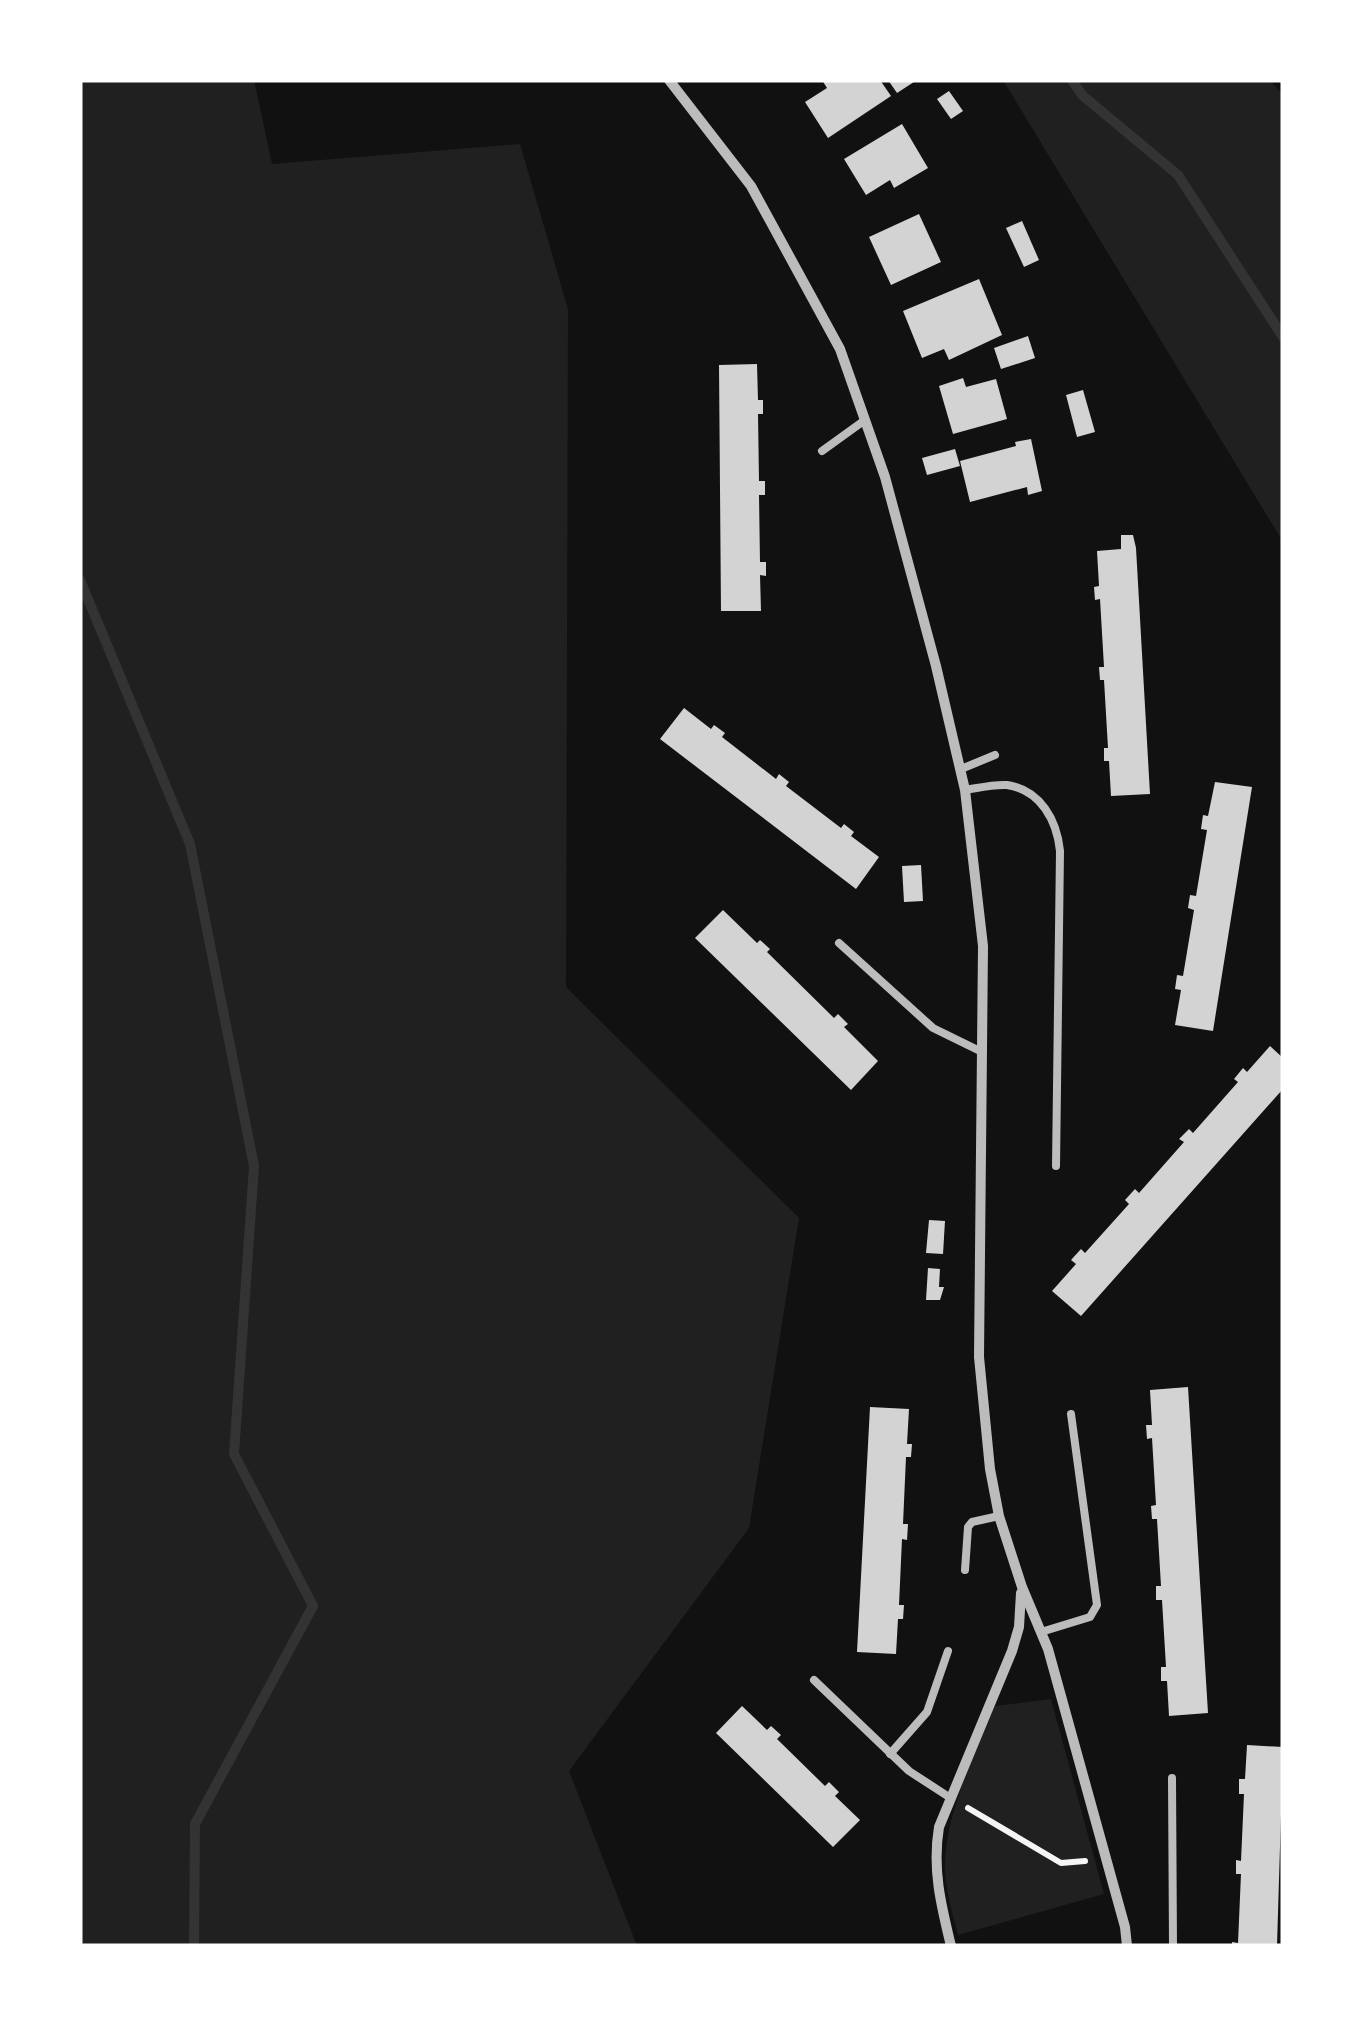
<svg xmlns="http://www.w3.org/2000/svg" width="1363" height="2026" font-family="'DM Sans',sans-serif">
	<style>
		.green { fill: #202020 }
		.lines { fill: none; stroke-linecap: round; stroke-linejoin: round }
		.stream { stroke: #333; stroke-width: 10 }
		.building { fill: #d3d3d3 }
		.path { stroke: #f5f5f5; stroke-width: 6 }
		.service { stroke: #bcbcbc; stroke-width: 8 }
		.minor { stroke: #bcbcbc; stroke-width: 10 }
	</style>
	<rect width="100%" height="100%" fill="#111"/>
	<g class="green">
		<path d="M80,80h174l18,84 248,-20 48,165 -2,678 233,231 -50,310 -180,243 68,175h-557z"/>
		<path d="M1003,80h267l13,15v447z"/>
		<path d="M1051,1699l53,195 -146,41c-6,-23 -13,-46 -13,-70 1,-56 30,-108 50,-159z"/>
	</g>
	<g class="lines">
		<g class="stream">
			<path d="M1072,80l10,15 96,80 105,162"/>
			<path d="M80,580l110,264 64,322 -20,288 79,152 -118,218 -1,122"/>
		</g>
	</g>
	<g class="building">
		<path d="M822,80h58l11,16 -63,42 -23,-36 22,-14z"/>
		<path d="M888,80h29l-20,13z"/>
		<path d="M949,91l14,20 -12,8 -14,-20z"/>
		<path d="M902,124l26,44 -34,20 -4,-8 -24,15 -22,-36z"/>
		<path d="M919,214l22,48 -50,23 -22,-48z"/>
		<path d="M1022,221l17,39 -15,7 -18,-39z"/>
		<path d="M979,279l23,56 -53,25 -5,-11 -22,9 -19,-47z"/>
		<path d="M1028,336l7,22 -34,11 -7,-21z"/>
		<path d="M757,364l1,36h5v14h-5l1,67h6v14h-6l1,67h6v14l-6,-1 1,36h-40l-2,-246z"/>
		<path d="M963,378l3,9 30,-8 11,40 -54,15 -14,-48z"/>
		<path d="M1083,390l12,42 -18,5 -11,-42z"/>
		<path d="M1031,439l11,52 -14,4 -1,-8 -57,15 -10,-41 56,-15 -1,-4z"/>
		<path d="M955,449l5,17 -33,9 -5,-17z"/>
		<path d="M1121,535h12l3,13 14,246 -39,2 -2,-35h-5v-13h4l-4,-68h-4l-1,-13h5l-4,-68 -5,1 -1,-13 5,-1 -2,-35 24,-2z"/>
		<path d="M684,708l27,21 3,-4 11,8 -3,4 54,42 3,-5 10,8 -3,4 55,42 3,-4 10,8 -3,4 28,21 -23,32 -196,-150z"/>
		<path d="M1215,782l37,5 -39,244 -38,-6 6,-35 -6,-1 2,-14 6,1 11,-66 -6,-2 2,-13 6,1 11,-66 -6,-1 2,-14 5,1z"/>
		<path d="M921,865l2,36 -19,1 -2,-36z"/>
		<path d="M723,910l34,33 3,-3 10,9 -3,3 67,66 4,-4 10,10 -4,3 34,34 -27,29 -156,-152z"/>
		<path d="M1270,1046l13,12v31l-202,227 -29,-25 24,-27 -5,-4 10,-11 4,4 44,-49 -4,-4 10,-11 4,4 45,-51 -5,-3 10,-10 4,4 45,-51 -4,-3 9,-11 4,4z"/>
		<path d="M929,1220l16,1 -2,33 -17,-1z"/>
		<path d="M928,1268l12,1 -1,18h5l-4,13h-14z"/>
		<path d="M1188,1387l20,326 -39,3 -2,-35h-6v-14h5l-4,-67h-6v-14h5l-4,-67h-5l-1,-13 5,-1 -4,-67 -5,1 -1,-14h6l-2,-35z"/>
		<path d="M870,1407l39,2 -2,35h5l-1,13h-5l-3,67h5l-1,16 -5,-1 -3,66h5l-1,14h-5l-2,35 -39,-2z"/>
		<path d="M742,1706l25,24 4,-4 10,9 -4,4 48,47 4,-4 10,10 -4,4 25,24 -27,27 -117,-114z"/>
		<path d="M1247,1745l36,2 -6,199h-45v-4l6,1 3,-69h-5v-14l5,1 3,-67h-5v-15h6z"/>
	</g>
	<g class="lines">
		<path class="path" d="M968,1808l93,55 24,-2"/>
		<g class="service">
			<path d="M822,451l43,-31"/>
			<path d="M961,769l34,-14"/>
			<path d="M965,790c13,-2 29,-6 42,-5 34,5 50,36 53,66l-4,315"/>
			<path d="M839,943l94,85 49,24"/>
			<path d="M965,1570l3,-43 4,-5 27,-6"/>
			<path d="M1041,1632l49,-15 7,-12 -26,-191"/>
			<path d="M814,1680l95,91 40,26"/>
			<path d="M890,1754l37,-42 21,-61"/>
			<path d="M1172,1778l1,168"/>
		</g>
		<g class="minor">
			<path d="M669,80l82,106 89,163 45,128 51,189 29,124 18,156 -4,411 11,112 9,47 23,71 26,62 77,278 2,19"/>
			<path d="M951,1946c-10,-41 -19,-77 -12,-119l73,-176 7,-24 2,-34"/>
		</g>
	</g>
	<rect width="1363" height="2026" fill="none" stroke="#ffffff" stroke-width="165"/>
</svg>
